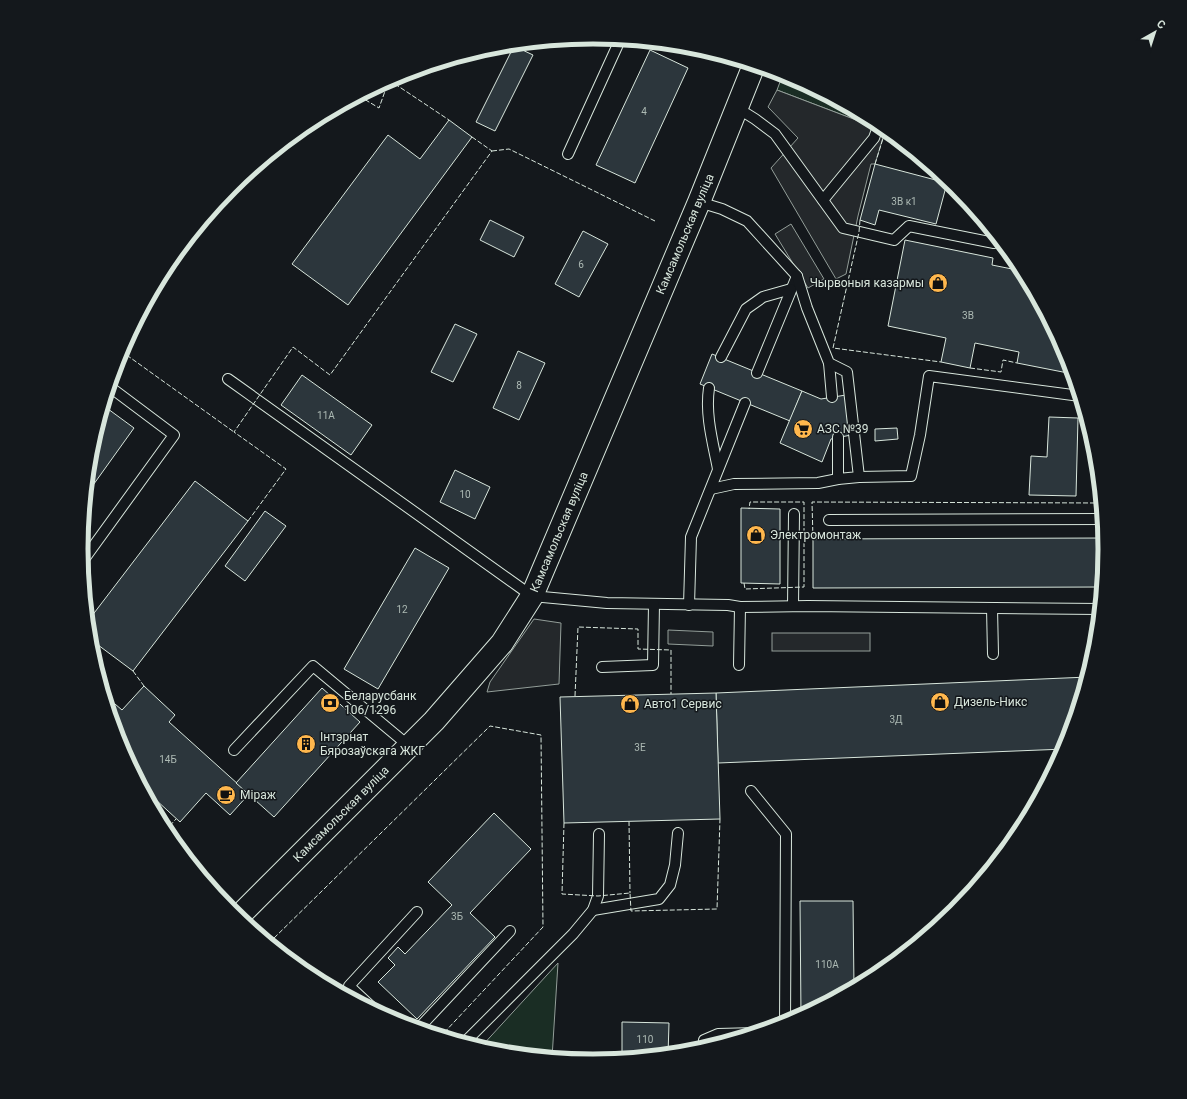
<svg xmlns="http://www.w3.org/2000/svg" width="1187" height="1099" font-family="Roboto,sans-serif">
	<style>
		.green { fill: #1a2d24; stroke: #939e99 }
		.parking { fill: #24282b; stroke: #939e99 }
		.building { fill: #2c363c; stroke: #d8e6dc }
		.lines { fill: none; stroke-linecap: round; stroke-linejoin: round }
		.lane-casing { stroke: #d8e6dc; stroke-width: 12 }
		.secondary-casing { stroke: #d8e6dc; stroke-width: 24 }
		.lane { stroke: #14181c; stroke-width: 10 }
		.secondary { stroke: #14181c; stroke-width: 22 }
		.fence { stroke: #d8e6dc; stroke-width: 1; stroke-dasharray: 5 2; stroke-linecap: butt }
		.labels { text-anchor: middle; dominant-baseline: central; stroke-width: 3; stroke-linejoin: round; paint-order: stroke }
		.number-label { font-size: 10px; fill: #adbab4 }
		.street-label { font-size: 12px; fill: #d8e6dc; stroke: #14181c }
		.poi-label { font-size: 12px; fill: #d8e6dc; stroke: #14181c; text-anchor: start }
		.rim { fill: none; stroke: #d8e6dc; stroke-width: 5 }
	</style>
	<rect width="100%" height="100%" fill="#14181c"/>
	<g class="green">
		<path d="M783,74l7,2 81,44 -2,5 -92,-35z"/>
		<path d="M558,963l-6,95 -59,-6 -13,-4z"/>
	</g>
	<g class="parking">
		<path d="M777,90l108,41 -10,33h-4l-13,52 -12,58 -10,5 -65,-111 27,-30 -30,-31z"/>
		<path d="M791,224l33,55 -16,9 -33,-54z"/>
		<path d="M534,619l27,4 -2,61 -72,8 3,-10z"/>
		<path d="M668,630l45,2v14l-45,-2z"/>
		<rect x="772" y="633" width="98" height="18"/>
	</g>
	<g class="building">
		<path d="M514,46l19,9 -38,76 -19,-9z"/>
		<path d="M650,50l38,18 -53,115 -39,-18z"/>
		<path d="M449,120l23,17 -124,168 -56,-41 96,-129 32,24z"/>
		<path d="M875,164l72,19 -11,41 -57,-14 -4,15 -15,-5z"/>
		<path d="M490,220l34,17 -10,20 -34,-17z"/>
		<path d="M583,231l25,13 -29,53 -24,-13z"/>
		<path d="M905,240l88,18 -1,7 30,6v-2l45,85 6,20 -56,-11 2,-11 -44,-9 -5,25 -29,-6 5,-24 -58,-12z"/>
		<path d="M455,324l22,10 -24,48 -22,-10z"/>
		<path d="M518,351l27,12 -26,57 -26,-12z"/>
		<path d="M712,354l90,37 -12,30 -90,-37z"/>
		<path d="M302,375l70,50 -21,30 -70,-50z"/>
		<path d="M802,391l19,8 25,-4 5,40 -20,4 -9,23 -42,-19z"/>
		<path d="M104,406l30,22 -48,67 5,-46z"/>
		<path d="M1049,417l29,1 -2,78 -47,-1 2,-39 16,1z"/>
		<path d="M897,428l1,11 -23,2v-12z"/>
		<path d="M455,470l35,17 -15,32 -35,-17z"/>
		<path d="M195,481l53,40 -115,150 -43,-32 -2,-18z"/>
		<path d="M741,508l39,1v75l-39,-1z"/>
		<path d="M265,511l21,15 -41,55 -20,-15z"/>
		<path d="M1105,538l1,12 -4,37 -289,1v-49z"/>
		<path d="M415,548l34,20 -71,121 -34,-20z"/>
		<path d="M1088,677l-23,72 -347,14 -2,-70z"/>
		<path d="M144,686l31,29 -6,7 80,72 -19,21 -24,-22 -26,29 -37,-34 -23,-43 -11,-35 6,-6 7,6z"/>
		<path d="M322,688l38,34 -86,95 -38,-34z"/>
		<path d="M716,693l4,126 -156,4 -4,-126z"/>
		<path d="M494,813l37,36 -61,64 25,24 -78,82 -39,-37 17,-17 -7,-7 10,-11 7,7 47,-49 -24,-23z"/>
		<path d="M800,901h53l1,87 -53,29z"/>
		<path d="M622,1022l47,1 -1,32 -46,4z"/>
	</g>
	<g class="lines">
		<g class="lane-casing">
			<g id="lane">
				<path d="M736,110l11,4 8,5 20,15 68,94 51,12 15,-14 85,17"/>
				<path d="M568,154l52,-114"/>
				<path d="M823,200l51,-62 5,-14"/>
				<path d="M699,202l23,7 25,12 50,55 -40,97"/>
				<path d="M721,357l25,-48 17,-12 28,-8"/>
				<path d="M829,363l3,34"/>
				<path d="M228,379l304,217 75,7 121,2 12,2 68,-1 292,3"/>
				<path d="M709,388c-4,27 4,55 9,81"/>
				<path d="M859,477l52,-1 9,-41 9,-59 151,20"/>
				<path d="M838,479v-42"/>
				<path d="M711,489l23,-5 84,-1 20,-4 21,-2 -12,-105 -18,-9 -22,-55 -10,-32"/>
				<path d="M829,520l274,-1"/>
				<path d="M82,562l92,-127 -64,-48"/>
				<path d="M689,605l2,-68 54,-134"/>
				<path d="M793,606l1,-92"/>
				<path d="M992,608l1,46"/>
				<path d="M739,665l1,-58"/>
				<path d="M602,667l51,-2 1,-61"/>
				<path d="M234,750l79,-84 96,80"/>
				<path d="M751,791l35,43 -1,190"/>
				<path d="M224,904l15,12"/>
				<path d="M593,910l66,-11 11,-14 5,-20 3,-32"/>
				<path d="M378,1013l-29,-27 68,-74"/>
				<path d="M418,1029l92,-98"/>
				<path d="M464,1043l109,-109 20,-24 5,-14 1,-62"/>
				<path d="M703,1049l1,-9 14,-6 38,-1"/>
			</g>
		</g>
		<g class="secondary-casing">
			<path id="secondary" d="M238,917l196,-196 68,-78 30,-47 167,-394 55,-137"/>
		</g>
		<use href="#lane" class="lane"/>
		<use href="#secondary" class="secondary"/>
		<g class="fence">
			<path d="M389,80l60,40"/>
			<path d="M359,96l20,12 10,-28"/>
			<path d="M492,151l17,-2 146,72"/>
			<path d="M875,164l11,-35"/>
			<path d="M947,183l7,2"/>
			<path d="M860,220l-1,12 -26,116 108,14"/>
			<path d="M121,351l113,81"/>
			<path d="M970,368l31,4 2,-12 14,3"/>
			<path d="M1078,418l9,1"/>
			<path d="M248,521l38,-52 -52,-37 59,-85 37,28 162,-224 -20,-14"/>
			<path d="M813,539l-1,-37 289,1"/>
			<path d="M744,583l1,6 59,-2v-85h-54l-1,7"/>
			<path d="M133,671l11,15"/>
			<path d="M575,696l3,-69 60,2v20l33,1v44"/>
			<path d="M629,821l1,72"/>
			<path d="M564,823l-2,71 36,2 32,-3 1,18 86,-2 3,-90"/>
			<path d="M165,831l11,-12"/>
			<path d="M269,943l221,-217 51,9 2,192 -102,109"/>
		</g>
	</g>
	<defs>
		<g id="shop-disc" transform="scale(1)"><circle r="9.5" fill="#ffb74d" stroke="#14181c"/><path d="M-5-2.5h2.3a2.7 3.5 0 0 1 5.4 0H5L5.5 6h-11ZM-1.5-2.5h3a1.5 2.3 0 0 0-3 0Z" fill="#111"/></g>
		<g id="supermarket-disc" transform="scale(1)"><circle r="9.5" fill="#ffb74d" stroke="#14181c"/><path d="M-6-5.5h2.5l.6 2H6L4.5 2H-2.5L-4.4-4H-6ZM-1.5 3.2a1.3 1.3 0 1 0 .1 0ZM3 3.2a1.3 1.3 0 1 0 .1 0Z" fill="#111"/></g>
		<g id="bank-disc" transform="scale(1)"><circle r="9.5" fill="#ffb74d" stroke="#14181c"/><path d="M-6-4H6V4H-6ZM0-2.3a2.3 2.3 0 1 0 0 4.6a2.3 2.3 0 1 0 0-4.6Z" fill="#111"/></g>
		<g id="building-disc" transform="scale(1)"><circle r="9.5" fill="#ffb74d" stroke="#14181c"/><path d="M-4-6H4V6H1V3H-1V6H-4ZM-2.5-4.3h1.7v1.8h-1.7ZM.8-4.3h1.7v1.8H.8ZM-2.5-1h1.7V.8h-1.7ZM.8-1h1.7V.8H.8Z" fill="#111"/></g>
		<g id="cafe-disc" transform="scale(1)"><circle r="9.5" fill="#ffb74d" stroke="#14181c"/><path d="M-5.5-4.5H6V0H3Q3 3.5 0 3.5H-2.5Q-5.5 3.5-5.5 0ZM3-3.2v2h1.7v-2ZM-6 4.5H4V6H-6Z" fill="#111"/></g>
	</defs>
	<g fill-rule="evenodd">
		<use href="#shop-disc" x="938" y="283"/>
		<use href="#supermarket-disc" x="803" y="429"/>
		<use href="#shop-disc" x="756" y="535"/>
		<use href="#shop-disc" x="940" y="702"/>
		<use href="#bank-disc" x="330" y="703"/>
		<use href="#shop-disc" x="630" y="704"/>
		<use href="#building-disc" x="306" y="744"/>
		<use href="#cafe-disc" x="226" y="795"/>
	</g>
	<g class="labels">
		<g class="number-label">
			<text x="644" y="111">4</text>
			<text x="904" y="201">3В к1</text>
			<text x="581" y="264">6</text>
			<text x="968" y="315">3В</text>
			<text x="519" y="385">8</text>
			<text x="326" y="415">11А</text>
			<text x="465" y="494">10</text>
			<text x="402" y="609">12</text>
			<text x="896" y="719">3Д</text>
			<text x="640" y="747">3Е</text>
			<text x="168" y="759">14Б</text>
			<text x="457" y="916">3Б</text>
			<text x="827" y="964">110А</text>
			<text x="645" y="1039">110</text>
		</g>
		<g class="street-label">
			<text transform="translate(685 234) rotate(-67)">Камсамольская вуліца</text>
			<text transform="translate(559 532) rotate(-67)">Камсамольская вуліца</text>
			<text transform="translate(341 814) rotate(-45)">Камсамольская вуліца</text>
		</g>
		<g class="poi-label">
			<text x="924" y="283" text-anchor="end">Чырвоныя казармы</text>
			<text x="817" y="429">АЗС №39</text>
			<text x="770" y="535">Электромонтаж</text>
			<text x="344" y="696">Беларусбанк<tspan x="344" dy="14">106/1296</tspan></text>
			<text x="954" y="702">Дизель-Никс</text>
			<text x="644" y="704">Авто1 Сервис</text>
			<text x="320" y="737">Інтэрнат<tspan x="320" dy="14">Бярозаўскага ЖКГ</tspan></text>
			<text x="240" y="795">Міраж</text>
		</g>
	</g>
	<path d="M0 0H1187V1099H0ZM88 549a505 505 0 1 1 1010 0a505 505 0 1 1-1010 0Z" fill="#14181c" fill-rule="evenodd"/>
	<path class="rim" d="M88 549a505 505 0 1 1 1010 0a505 505 0 1 1-1010 0Z"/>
	<g transform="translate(1155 32) rotate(39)" stroke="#14181c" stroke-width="3" paint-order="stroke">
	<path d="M0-3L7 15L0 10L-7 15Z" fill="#d8e6dc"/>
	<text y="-6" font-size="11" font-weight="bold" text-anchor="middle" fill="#d8e6dc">С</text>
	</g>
</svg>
